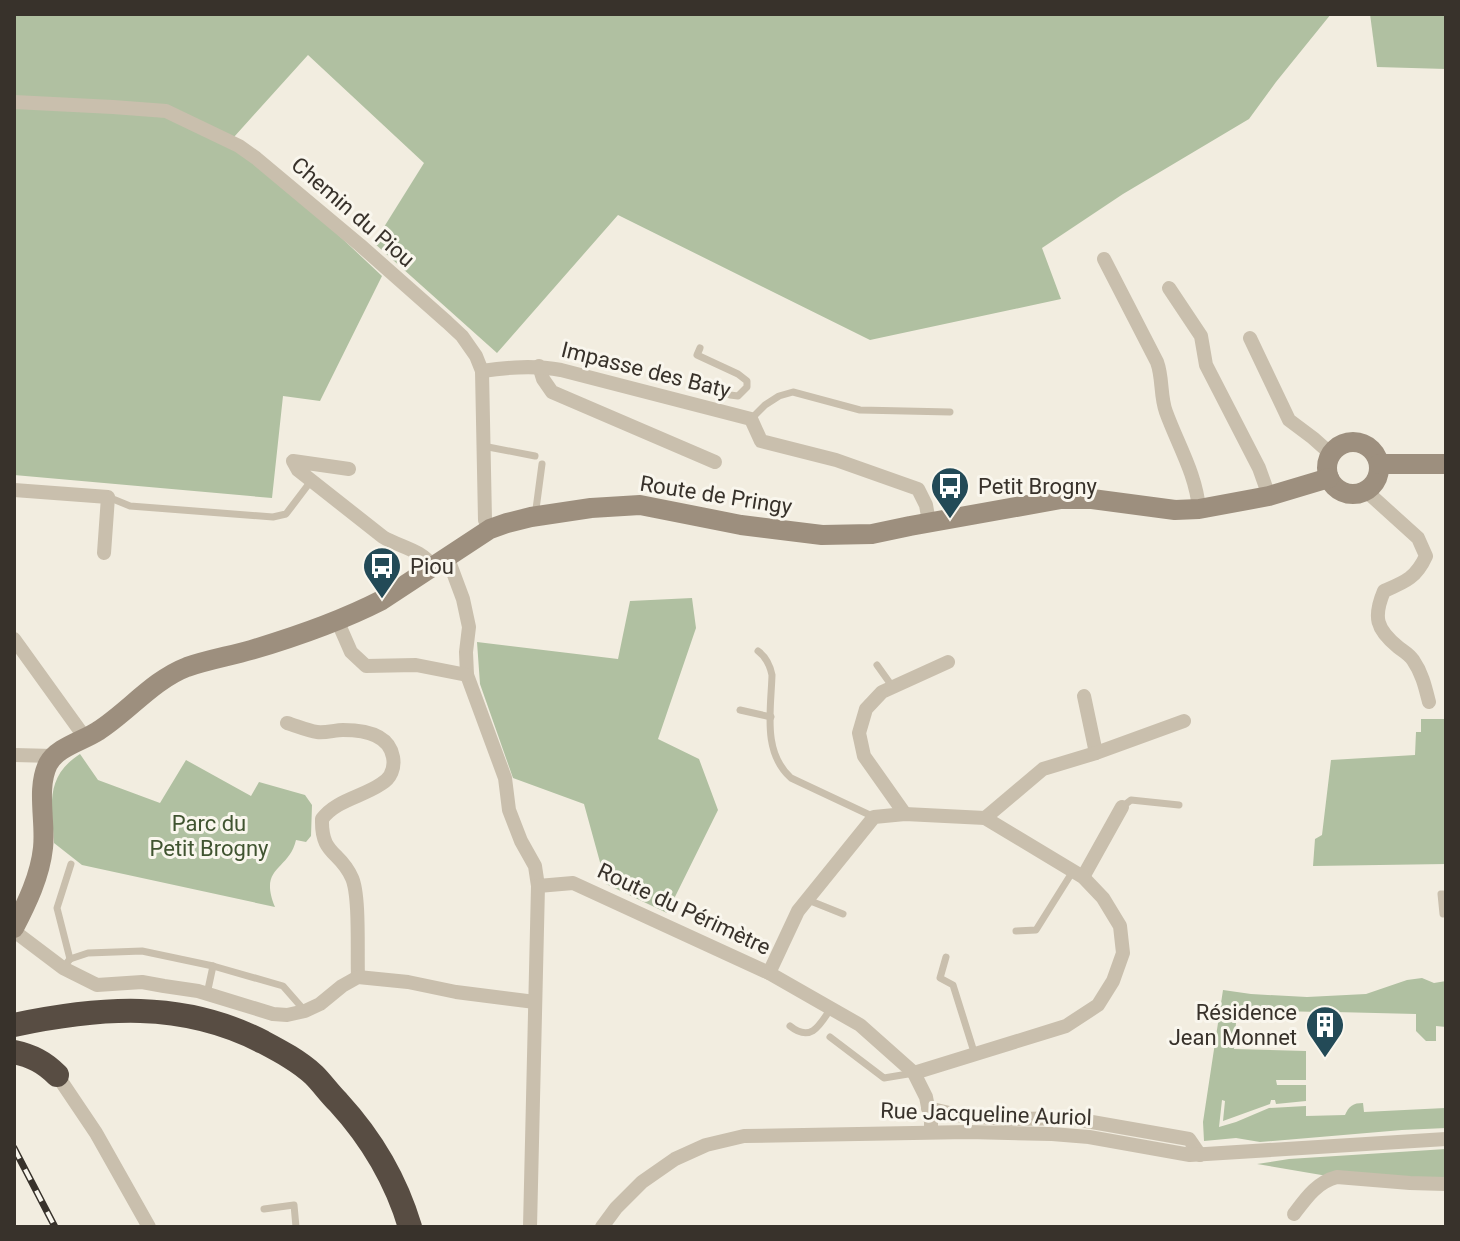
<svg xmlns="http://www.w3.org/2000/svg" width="1460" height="1241" font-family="Roboto,sans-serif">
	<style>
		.green { fill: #b0c0a1 }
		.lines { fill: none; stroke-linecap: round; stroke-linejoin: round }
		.lane { stroke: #c9bfad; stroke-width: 7 }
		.street { stroke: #c9bfad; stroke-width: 14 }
		.secondary { stroke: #9d8f7e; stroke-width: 20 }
		.highway { stroke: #584d43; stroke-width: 24 }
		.rail-casing { stroke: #38322b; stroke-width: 7 }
		.rail { stroke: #f9f6ed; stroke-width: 4; stroke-dasharray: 12; stroke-linecap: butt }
		.labels { text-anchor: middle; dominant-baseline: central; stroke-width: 6; stroke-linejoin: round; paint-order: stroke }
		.street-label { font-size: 22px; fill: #38322b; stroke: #f9f6ed }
		.poi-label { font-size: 22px; fill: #38322b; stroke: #f9f6ed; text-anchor: start }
		.park-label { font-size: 22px; fill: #405430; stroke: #f9f6ed }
	</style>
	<rect width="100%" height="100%" fill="#f2ede0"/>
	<g class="green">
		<path d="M14,14h1317l-55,68 -27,37 -126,75 -81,54 19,51 -191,41 -252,-125 -121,138 -123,-110 50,-80 -116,-108 -74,82 148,139 -62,125 -37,-5 -11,102 -258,-23z"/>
		<path d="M1370,14h76v55l-69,-2z"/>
		<path d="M692,598l4,30 -38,111 41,20 19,51 -51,103 -61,-29 -22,-80 -71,-26 -33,-94 -3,-42 141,17 12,-58z"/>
		<path d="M1421,719h25v145l-133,2 2,-27 7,-4 9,-75 84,-5 1,-23h5z"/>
		<path d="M80,754l18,26 62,23 26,-43 65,36 8,-14 46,13 7,10 -1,31 -5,6 -10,-2c-7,31 -38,26 -21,67l-193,-42 -28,-22c-2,-37 -10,-66 26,-89z"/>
		<path d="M1422,978l12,5 12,-2v46l-10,-1v15h-10l-10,-10v-17l-81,-2 -1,9h-15v-9l-82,-2 -3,39 72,2v29h-30l1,5h29v16l-30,3 -1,-4h-4l-1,4 -47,17 2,-20 -3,-1 -3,27 17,-5 33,-14 37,-2v10l39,-1c4,-9 8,-12 18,-12l1,9 81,-4 1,20 -44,2 -142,12 -24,-4 -32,3 -1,-19 20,-132 28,4 56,3 59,-3 41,-14z"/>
		<path d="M1446,1149v29l-101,1 -88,-15 32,-5z"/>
	</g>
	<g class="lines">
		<g class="lane">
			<path d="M692,384l38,11 8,1 9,-9v-6l-9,-7 -41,-19 3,-7"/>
			<path d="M751,419l14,-14 14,-9 14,-4 67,18 90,2"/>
			<path d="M483,446l52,10"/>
			<path d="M108,497l22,9 143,11 13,-3 25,-33"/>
			<path d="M538,513l-2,-4 6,-45"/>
			<path d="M758,651c8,6 12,14 14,24 -1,35 -10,77 19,103l83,39"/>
			<path d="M877,665l15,21"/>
			<path d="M740,710l31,7"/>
			<path d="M1122,807l9,-7 48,5"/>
			<path d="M808,900l35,14"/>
			<path d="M1443,914l-2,-20h5"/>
			<path d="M1016,931l20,-1 37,-59"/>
			<path d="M946,957l-6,21 13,7 22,70"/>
			<path d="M70,959l-13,-51 14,-44"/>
			<path d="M63,968l7,-9 18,-6 54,-2 71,15 70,20 21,24"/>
			<path d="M207,994l6,-28"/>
			<path d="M790,1026c21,17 30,-1 41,-18"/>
			<path d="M830,1037l54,41 30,-5"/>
			<path d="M264,1209l30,-4 2,22"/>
		</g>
		<g class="street">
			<path d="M14,102l99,5 53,4 73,35 17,12 104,87 87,77 15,14 14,20 6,15 3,149 5,9"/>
			<path d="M1104,259l53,103c6,16 3,34 9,50 12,33 30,62 33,97"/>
			<path d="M1169,288l32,48 5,29 53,103 10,28"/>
			<path d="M1250,338l39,82 24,18 18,16"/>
			<path d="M539,366l4,13 9,13 163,70"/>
			<path d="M482,371c27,-4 52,-6 79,-1l190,49 10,22 75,19 82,29 8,16 3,17"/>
			<path d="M349,469l-56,-8 5,9 85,67c17,10 39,13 49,29"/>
			<path d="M14,490l94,7 -4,56"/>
			<path d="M1366,491l52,47 8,18c-10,22 -21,26 -42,35 -11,26 -8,38 14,56 5,4 11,7 15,13 9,13 12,26 16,42"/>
			<path d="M447,556l16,43 6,28 -3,25 1,23 38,103 4,32 12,31 14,25 3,20"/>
			<path d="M337,620l14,32 15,14 50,-1 51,10"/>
			<path d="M14,639l72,100"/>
			<path d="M1084,696l12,57"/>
			<path d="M287,723c10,3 21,8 30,9 9,1 18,-2 26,-2 20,0 46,4 50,27 2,11 -2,21 -12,27 -19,13 -45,16 -59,35 -1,37 18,31 30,59 8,18 5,76 6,99"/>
			<path d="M14,755l40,1"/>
			<path d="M905,814l-41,-58 -5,-23 7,-24 16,-17 66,-30"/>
			<path d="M985,818l58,-49 53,-16 88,-32"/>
			<path d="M1083,877l39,-70"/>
			<path d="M14,931l49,37 34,17 45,-3 22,4 34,5 75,23 14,1 18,-4 15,-7 22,-18 16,-9 50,5 48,10 79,10"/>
			<path d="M769,973l29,-62 76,-94 31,-3 80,4 98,59 20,21 17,28 3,27 -10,28 -15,24 -32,21 -152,47"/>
			<path d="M57,1075l39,58 53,94"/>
			<path d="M928,1108l34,8 47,3 60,-1 120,21 11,16"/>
			<path d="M1294,1214c12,-16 23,-32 43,-37l73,6 36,1"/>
			<path d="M530,1227l8,-341 35,-3 196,90 91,52 54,48 12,24 5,25v10"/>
			<path d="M602,1227l14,-19 26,-26 33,-23 31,-14 38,-9 224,-4 84,2 37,3 101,18 256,-16"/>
		</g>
		<g class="secondary">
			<circle cx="1353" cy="468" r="26"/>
			<path d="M1379,464h67"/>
			<path d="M14,928c13,-25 26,-52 29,-80 3,-27 -7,-59 5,-84 9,-17 35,-23 50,-33 30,-19 55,-51 89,-64 20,-7 43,-11 64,-17 44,-13 90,-29 131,-50l108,-71 17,-6 24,-6 60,-9 49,-3 101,20 81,10 50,-1 38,-8 151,-27h31l83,11 24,-1 70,-13 60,-18"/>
		</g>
		<g class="highway">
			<path d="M14,1025c86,-18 168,-25 249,17 17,9 36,19 51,33 8,8 15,18 24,27 33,36 58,78 72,125"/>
			<path d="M14,1052c18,4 30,10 43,23"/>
		</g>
		<g class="rail-casing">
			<path id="rail" d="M14,1148l41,79"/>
		</g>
		<use href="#rail" class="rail"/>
	</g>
	<defs>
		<g id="bus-pin" transform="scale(2)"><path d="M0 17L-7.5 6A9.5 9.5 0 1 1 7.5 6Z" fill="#234a57" stroke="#f9f6ed"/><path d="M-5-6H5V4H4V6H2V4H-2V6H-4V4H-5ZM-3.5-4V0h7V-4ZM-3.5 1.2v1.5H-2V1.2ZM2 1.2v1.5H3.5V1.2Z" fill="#fff"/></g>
		<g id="building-pin" transform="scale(2)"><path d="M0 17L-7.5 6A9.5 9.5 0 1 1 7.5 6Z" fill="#234a57" stroke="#f9f6ed"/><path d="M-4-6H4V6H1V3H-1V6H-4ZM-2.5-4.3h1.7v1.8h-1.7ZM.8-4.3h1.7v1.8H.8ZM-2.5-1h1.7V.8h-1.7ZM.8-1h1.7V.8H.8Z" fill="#fff"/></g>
	</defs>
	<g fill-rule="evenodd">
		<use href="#bus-pin" x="950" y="486"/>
		<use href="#bus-pin" x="382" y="566"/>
		<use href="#building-pin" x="1325" y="1025"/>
	</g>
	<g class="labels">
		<g class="street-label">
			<text transform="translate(353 212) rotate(41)">Chemin du Piou</text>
			<text transform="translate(646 370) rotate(14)">Impasse des Baty</text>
			<text transform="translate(716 495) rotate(9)">Route de Pringy</text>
			<text transform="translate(684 909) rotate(25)">Route du Périmètre</text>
			<text transform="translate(986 1114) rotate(2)">Rue Jacqueline Auriol</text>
		</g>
		<g class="poi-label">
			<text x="978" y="486">Petit Brogny</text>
			<text x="410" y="566">Piou</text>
			<text x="1297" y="1012" text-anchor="end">Résidence<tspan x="1297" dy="25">Jean Monnet</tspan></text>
		</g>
		<g class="park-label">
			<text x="209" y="823">Parc du<tspan x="209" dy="25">Petit Brogny</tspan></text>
		</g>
	</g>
	<rect width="1460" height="1241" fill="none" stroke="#38322b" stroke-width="32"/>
</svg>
